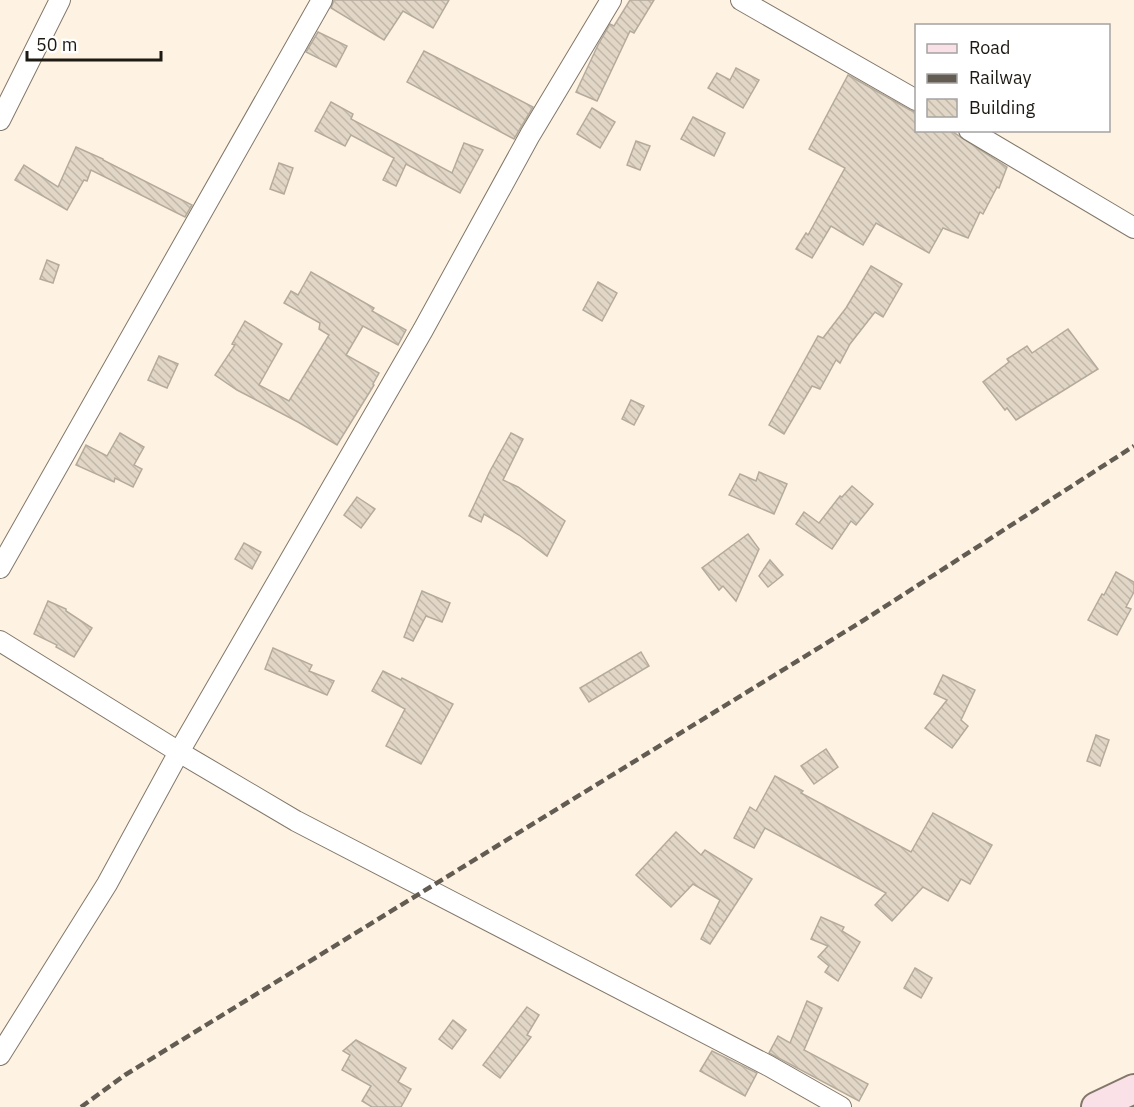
<svg xmlns="http://www.w3.org/2000/svg" width="1134" height="1107" font-family="'IBM Plex Sans',sans-serif">
	<style>
		.building { fill: url(#building-back-hatch); stroke: #b5ab9c; stroke-width: 1.5 }
		.lines { fill: none; stroke-linecap: round; stroke-linejoin: round }
		.street-casing { stroke: #82786a; stroke-width: 22 }
		.secondary-casing { stroke: #82786a; stroke-width: 32 }
		.street { stroke: #fff; stroke-width: 20 }
		.secondary { stroke: #fae0e7; stroke-width: 28 }
		.rail { stroke: #635c53; stroke-width: 4.5; stroke-dasharray: 9 4.5; stroke-linecap: butt }
	</style>
	<defs>
		<pattern id="building-back-hatch" width="6" height="6" patternUnits="userSpaceOnUse" patternTransform="scale(1.5)"><rect width="6" height="6" fill="#e2d7c7"/><path d="M-1 5l2 2M0 0l6 6M5-1l2 2" fill="none" stroke="#c1b8aa"/></pattern>
	</defs>
	<rect width="100%" height="100%" fill="#fef3e3"/>
	<g class="building">
		<path d="M334,0h115l-16,28 -30,-17 -19,29 -53,-32z"/>
		<path d="M630,0h24l-20,33 -4,-2 -33,70 -21,-9 22,-47 12,-21 4,2z"/>
		<path d="M318,32l29,14 -11,21 -30,-15z"/>
		<path d="M424,51l109,56 -19,32 -107,-57z"/>
		<path d="M736,68l23,12 -16,28 -35,-20 9,-15 13,7z"/>
		<path d="M848,75l62,35 6,2v18h34l57,37 -8,21 -2,-1 -14,27 -3,-2 -12,26 -25,-10 -14,25 -53,-30 -13,22 -32,-19 -19,32 -16,-9 10,-16 2,2 37,-67 -36,-19z"/>
		<path d="M331,102l22,12 -2,5 101,54 12,-30 19,7 -23,43 -54,-29 -10,22 -13,-6 11,-22 -43,-23 -6,11 -30,-15z"/>
		<path d="M592,108l23,14 -15,26 -23,-14z"/>
		<path d="M693,117l32,16 -11,23 -33,-17z"/>
		<path d="M636,141l14,5 -10,24 -13,-5z"/>
		<path d="M76,147l27,12v1l89,45 -7,12 -94,-47 -4,11 -3,-1 -17,30 -52,-30 9,-15 34,22z"/>
		<path d="M279,163l14,5 -9,26 -14,-5z"/>
		<path d="M47,260l12,5 -6,18 -13,-4z"/>
		<path d="M871,266l31,18 -19,33 -8,-5 -25,32 -10,19 -4,-3 -16,29 -8,-3 -28,48 -15,-9 49,-89 5,2 23,-30z"/>
		<path d="M311,272l63,36 -2,3 34,19 -8,15 -35,-19 -17,29 33,18 -6,11 1,1 -37,60 -39,-23 -61,-32 -22,-15 20,-30 -3,-1 13,-23 37,23 -23,41 30,16 40,-66 -10,-6 1,-6 -36,-20 7,-12 7,4z"/>
		<path d="M598,282l19,11 -15,28 -19,-11z"/>
		<path d="M1068,329l30,40 -82,51 -9,-12 -2,2 -22,-28 26,-20 -2,-3 20,-13 5,7z"/>
		<path d="M159,356l19,8 -11,24 -19,-8z"/>
		<path d="M631,400l13,6 -10,19 -12,-6z"/>
		<path d="M120,433l24,14 -10,18 8,4 -9,18 -18,-9 -1,4 -38,-17 10,-20 21,11z"/>
		<path d="M511,433l12,6 -20,41 15,7 47,34 -18,35 -28,-21 -35,-21 -3,8 -12,-6 21,-45z"/>
		<path d="M759,472l28,12 -13,30 -45,-19 11,-21 16,7z"/>
		<path d="M852,486l21,18 -17,21 -5,-4 -19,28 -36,-25 8,-12 15,11 21,-27 2,1z"/>
		<path d="M357,497l18,12 -14,19 -17,-13z"/>
		<path d="M748,534l11,15 -23,52 -13,-15 -4,4 -17,-22z"/>
		<path d="M244,543l17,9 -9,17 -17,-10z"/>
		<path d="M770,560l13,15 -15,12 -9,-11z"/>
		<path d="M1116,572l18,10v10l-8,15 5,2 -14,26 -29,-15 14,-26 2,1z"/>
		<path d="M422,591l28,12 -8,19 -16,-6 -13,25 -9,-4z"/>
		<path d="M48,601l18,8v2l26,17 -18,29 -18,-10 1,-2 -23,-11z"/>
		<path d="M273,648l39,17 -3,6 25,10 -7,14 -62,-26z"/>
		<path d="M641,652l8,14 -60,36 -9,-14z"/>
		<path d="M383,671l18,9 1,-2 51,26 -32,60 -35,-18 19,-37 -33,-18z"/>
		<path d="M943,675l32,15 -14,30 7,6 -16,22 -27,-20 22,-28 -13,-6z"/>
		<path d="M1096,735l13,5 -9,26 -13,-5z"/>
		<path d="M826,749l12,18 -24,17 -13,-18z"/>
		<path d="M775,776l28,15 -2,2 110,59 22,-39 59,32 -22,39 -9,-5 -13,22 -25,-14 -31,34 -17,-16 11,-12 -121,-65 -11,20 -20,-10 16,-31 6,4z"/>
		<path d="M676,832l25,23 4,-5 47,29 -42,65 -9,-5 19,-39 -27,-16 -22,23 -35,-32z"/>
		<path d="M821,917l23,10 -2,4 18,11 -22,39 -13,-9 4,-6 -11,-9 10,-11 -17,-7z"/>
		<path d="M915,968l17,10 -11,20 -17,-10z"/>
		<path d="M807,1001l15,7 -18,42 64,34 -9,17 -90,-48 9,-17 12,7z"/>
		<path d="M527,1007l12,8 -12,20 4,2 -31,41 -17,-13z"/>
		<path d="M453,1020l13,10 -14,19 -13,-10z"/>
		<path d="M356,1040l50,28 -8,14 13,7 -10,18h-29l-10,-6 9,-15 -29,-16 8,-15 -7,-4z"/>
		<path d="M712,1051l45,22 -12,23 -45,-25z"/>
	</g>
	<g class="lines">
		<g class="street-casing">
			<g id="street">
				<path d="M741,0l175,100"/>
				<path d="M0,120l60,-120"/>
				<path d="M969,130l165,98"/>
				<path d="M0,568l322,-568"/>
				<path d="M0,641l179,111 117,69 473,245 72,41"/>
				<path d="M0,1055l107,-171 72,-132 244,-422 107,-195 81,-135"/>
			</g>
		</g>
		<g class="secondary-casing">
			<path id="secondary" d="M1096,1107l38,-18"/>
		</g>
		<use href="#street" class="street"/>
		<use href="#secondary" class="secondary"/>
		<path class="rail" d="M81,1107l44,-32 739,-455 270,-174"/>
	</g>
	<rect x="915" y="24" width="195" height="108" fill="#ffffff" stroke="#a5a3a1" stroke-width="1.5"/>
	<rect x="927" y="44" width="30" height="9" fill="#fae0e7" stroke="#a5a3a1" stroke-width="1.5"/>
	<text x="969" y="54" font-size="18" fill="#1d1913">Road</text>
	<rect x="927" y="74" width="30" height="9" fill="#635c53" stroke="#a5a3a1" stroke-width="1.5"/>
	<text x="969" y="84" font-size="18" fill="#1d1913">Railway</text>
	<rect x="927" y="99" width="30" height="18" fill="url(#building-back-hatch)" stroke="#a5a3a1" stroke-width="1.5"/>
	<text x="969" y="114" font-size="18" fill="#1d1913">Building</text>
	<path d="M27 51v9h134v-9" fill="none" stroke="#1d1913" stroke-width="3"/>
	<text x="36" y="51" font-size="18" fill="#1d1913" stroke="#ffffff" stroke-width="4.5" paint-order="stroke">50 m</text>
</svg>
